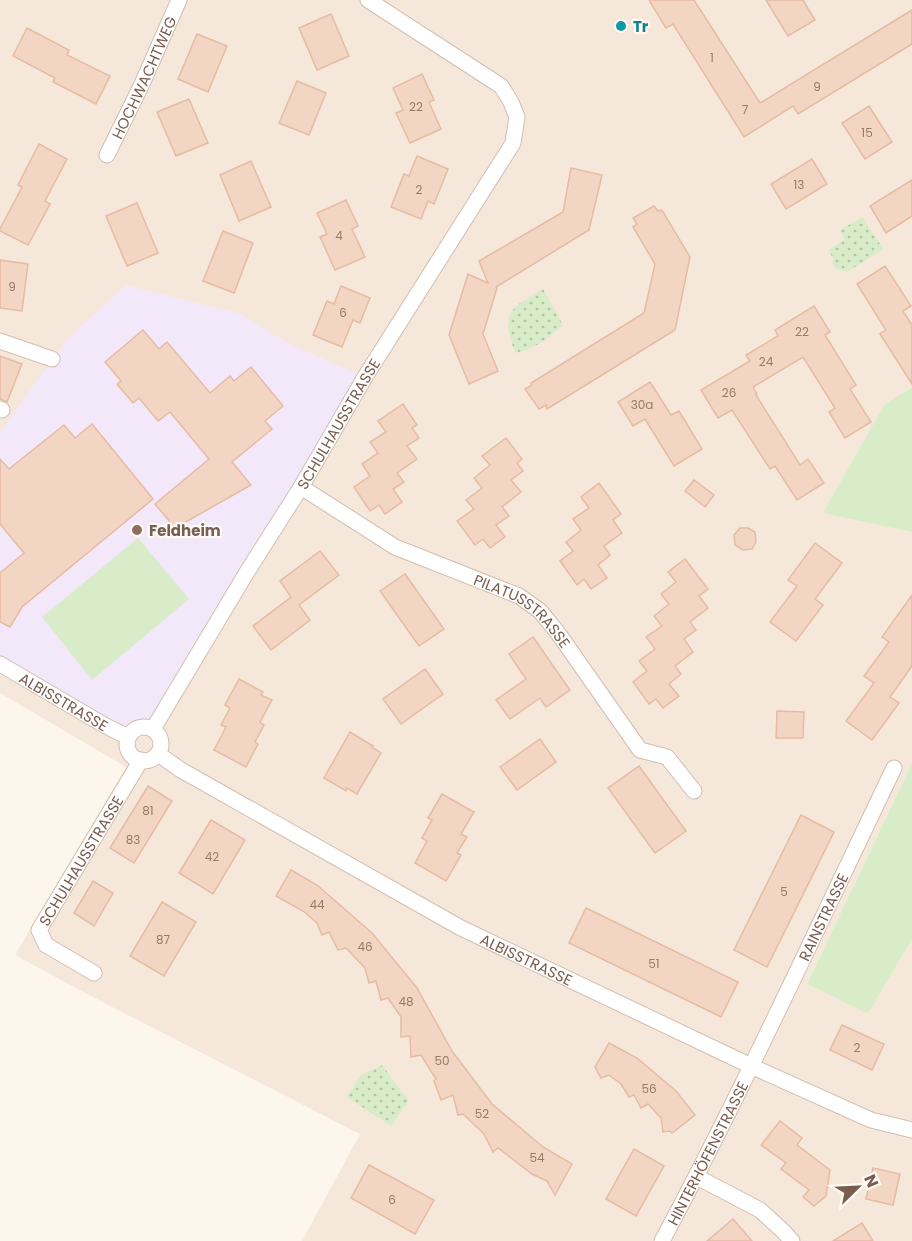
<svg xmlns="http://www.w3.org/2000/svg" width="912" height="1241" font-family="Poppins,sans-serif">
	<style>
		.residential { fill: #f5e8da }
		.education { fill: #f3e8fa }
		.green { fill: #d8ecc9 }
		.park { fill: url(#park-dots) }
		.building { fill: #f3d5c3; stroke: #e6bba3; stroke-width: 1.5 }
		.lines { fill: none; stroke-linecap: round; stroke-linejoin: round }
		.minor-casing { stroke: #d1beb0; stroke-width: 17 }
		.minor { stroke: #fff; stroke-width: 15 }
		.culture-dot { fill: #0f9aa8; stroke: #fffaf3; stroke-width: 2 }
		.education-dot { fill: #8d6e63; stroke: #fffaf3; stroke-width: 2 }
		.labels { text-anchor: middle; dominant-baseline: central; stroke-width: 4.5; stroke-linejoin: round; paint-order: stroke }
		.number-label { font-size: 12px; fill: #987a6a }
		.culture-label { font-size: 15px; font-weight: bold; fill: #0d838f; stroke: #fffaf3; text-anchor: start }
		.street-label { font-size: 15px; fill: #7a5c4d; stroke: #fffaf3 }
		.education-label { font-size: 15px; font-weight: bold; fill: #785e54; stroke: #fffaf3; text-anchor: start }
	</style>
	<defs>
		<pattern id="park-dots" width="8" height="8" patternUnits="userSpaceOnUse" patternTransform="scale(1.5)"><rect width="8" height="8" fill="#d8ecc9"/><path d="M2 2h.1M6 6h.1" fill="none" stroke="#b4c2a5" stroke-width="1.8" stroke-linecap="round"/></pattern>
	</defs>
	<rect width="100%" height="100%" fill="#fdf6ec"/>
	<path class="residential" d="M0,0h912v387l-28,18 -60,107 88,20v231l-105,221 61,30 44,-75v302h-610l58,-107 -277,-142 -68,-37 111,-188 -126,-74z"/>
	<path class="education" d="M125,285l115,29 51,31 74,32 -212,352 -25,8 -128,-73v-232l66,-91z"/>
	<g class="green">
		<path d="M912,387v145l-89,-19 61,-108z"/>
		<path d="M138,538l51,61 -97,81 -50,-63z"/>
		<path d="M912,763v176l-44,75 -61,-30z"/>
	</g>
	<g class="park">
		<path d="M863,217l20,32 -36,23 -12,-4 -3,-6 2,-3 -6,-9 17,-11 -5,-9z"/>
		<path d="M543,289l20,36c-15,14 -28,24 -48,28 -14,-42 -7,-43 28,-64z"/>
		<path d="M382,1065l27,36 -18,25 -44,-29 14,-22z"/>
	</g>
	<g class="building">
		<path d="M649,0h45l66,103 152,-93v34l-114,70 -5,-8 -49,31 -71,-113 -7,4z"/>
		<path d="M766,0h37l12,20 -27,16z"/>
		<path d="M331,14l18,42 -32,14 -18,-42z"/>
		<path d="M27,28l42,22 -2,5 43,21 -14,28 -43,-22 2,-4 -42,-22z"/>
		<path d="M197,34l30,12 -19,46 -30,-13z"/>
		<path d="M422,74l12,26 -5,2 12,27 -31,14 -14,-30 7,-3 -10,-22z"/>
		<path d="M297,81l29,12 -17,42 -30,-12z"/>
		<path d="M189,99l19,44 -32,13 -19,-44z"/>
		<path d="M869,106l23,36 -27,17 -23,-36z"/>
		<path d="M39,144l28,15 -22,42 5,3 -22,41 -28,-14v-2l22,-42 -4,-2z"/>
		<path d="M417,156l31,13 -14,35 -6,-3 -7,18 -30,-12 13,-33 5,2z"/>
		<path d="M812,159l15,25 -41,25 -15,-25z"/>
		<path d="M251,161l20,46 -32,14 -19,-46z"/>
		<path d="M571,168l31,7 -13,55 -93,57 1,1 -14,46 15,37 -29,13 -20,-49 19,-61 20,9 -9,-22 84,-49z"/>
		<path d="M912,180v36l-26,17 -16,-27z"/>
		<path d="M346,200l12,26 -6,3 13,28 -30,13 -15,-33 7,-3 -10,-21z"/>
		<path d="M137,203l21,50 -31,13 -21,-50z"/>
		<path d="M654,206l4,5 4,-1 28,47 -15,73 -128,79 -1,-4 -7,4 -14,-20 7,-4 -1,-2 113,-70 11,-49 -22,-37 4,-3 -4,-6z"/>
		<path d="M223,231l30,12 -19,50 -31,-12z"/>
		<path d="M0,260l28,4 -6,47 -22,-3z"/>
		<path d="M885,266l26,40 -8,5 9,14v59l-32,-50 6,-4 -29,-46z"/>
		<path d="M341,286l29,12 -10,25 -7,-3 -11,27 -29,-12 14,-34 7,3z"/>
		<path d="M814,306l16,26 -5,3 31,50 -6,4 21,33 -26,16 -16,-26 6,-4 -32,-51 -50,30 4,7 -1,1 44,70 8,-6 16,24 -27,17 -22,-34 -5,3 -38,-59 -14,8 -17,-28 49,-29 -4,-6 32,-19 -3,-6z"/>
		<path d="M143,330l16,19 8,-7 43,51 20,-17 4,5 17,-14 32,39 -18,15 7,8 -40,33 19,23 -76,43 -20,-24 54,-45 -39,-47 -12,9 -19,-23 -6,5 -16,-19 4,-3 -16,-19z"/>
		<path d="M0,356l22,8 -15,38 -7,-3z"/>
		<path d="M650,382l21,33 8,-4 23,38 -28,17 -29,-47 -12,7 -15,-24z"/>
		<path d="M403,404l14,21 -5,3 7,10 -12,8 10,13 -20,14 7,9 -11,7 9,13 -17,12 -6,-9 -9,6 -16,-24 16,-11 -8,-12 16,-11 -8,-11 16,-10 -8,-11z"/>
		<path d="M92,424l61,75 -131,108 -12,20 -10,-5v-49l24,-20 -24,-29v-65l9,10 55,-44 11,13z"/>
		<path d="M506,438l16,21 -5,4 6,8 -12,9 10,12 -19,15 7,9 -13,9 9,12 -15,11 -7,-9 -8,6 -18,-24 17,-12 -8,-9 16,-12 -8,-10 16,-13 -8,-9z"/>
		<path d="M694,480l20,15 -9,12 -20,-16z"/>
		<path d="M599,483l22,31 -8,6 9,13 -18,13 6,9 -12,10 9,13 -16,11 -7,-10 -7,6 -17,-24 13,-10 -7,-9 15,-12 -8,-11 16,-11 -8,-11z"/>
		<path d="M740,528h8l7,4 1,10 -4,7 -9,1 -8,-5 -1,-10z"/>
		<path d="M815,543l27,20 -27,36 8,6 -27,36 -26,-19 27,-36 -9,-6z"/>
		<path d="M320,551l19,24 -40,30 11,15 -39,30 -18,-24 38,-29 -11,-16z"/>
		<path d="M685,559l23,30 -9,7 9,12 -18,14 6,8 -12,9 9,13 -18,14 6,8 -12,10 10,12 -16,12 -7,-9 -7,5 -16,-22 14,-11 -8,-10 16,-12 -9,-12 16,-11 -8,-10 15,-12 -8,-10 15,-12 -8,-10z"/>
		<path d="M405,574l39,55 -25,17 -39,-55z"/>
		<path d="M912,595v71l-22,31 9,6 -27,37 -26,-19 28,-38 -10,-7 25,-34 -7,-5z"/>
		<path d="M533,637l37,53 -24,17 -6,-9 -30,21 -14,-19 30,-21 -17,-25z"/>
		<path d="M425,669l18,25 -42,30 -18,-25z"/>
		<path d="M239,679l24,13 -2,3 11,5 -12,22 4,3 -9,17 3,2 -12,23 -32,-17 12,-23 -5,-2 9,-17 -5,-3z"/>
		<path d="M777,711l27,1 -1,26h-27z"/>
		<path d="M350,732l23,14 -1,1 9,6 -24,41 -10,-6 -1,3 -22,-13z"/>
		<path d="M540,739l16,23 -39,28 -17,-23z"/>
		<path d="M639,766l47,65 -31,22 -47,-65z"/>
		<path d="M148,786l24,15 -38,62 -24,-15z"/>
		<path d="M442,794l32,18 -13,22 6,3 -10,16 4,2 -15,26 -31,-18 12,-22 -5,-3 10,-18 -4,-2z"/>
		<path d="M801,815l33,17 -67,135 -33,-17z"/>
		<path d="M211,820l34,20 -32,54 -34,-21z"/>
		<path d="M291,870l26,15 55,48 45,55 35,63 40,53 51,43 29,17 -17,31 -8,-14 -15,-7 -34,-26 -5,4 -9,-18 -21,-20 -5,1 -5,-20 -12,5 -7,-19 2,-2 -15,-24 -10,2 -1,-21 -9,1v-20l-13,-19 -7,2 -5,-19 -7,2 -4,-15 -19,-20 -8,2 -9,-18 -7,3 -5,-12 -14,-12 -27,-15z"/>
		<path d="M93,881l20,12 -19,33 -20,-13z"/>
		<path d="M162,902l34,20 -32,54 -34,-20z"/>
		<path d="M586,908l152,74 -17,35 -152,-74z"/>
		<path d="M842,1025l42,19 -12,26 -42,-20z"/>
		<path d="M609,1043l28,15 39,33 19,24 -23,18 -2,-2 -7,1 -2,-14 -13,-14 -7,4 -7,-13 -5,2 -8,-13 -12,-9 -8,3 -6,-11z"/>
		<path d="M780,1121l22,17 -5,7 33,25 -4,26 -12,10 -11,-9 6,-7 -28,-21 5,-6 -25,-18z"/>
		<path d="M634,1149l30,17 -28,50 -30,-17z"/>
		<path d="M369,1165l65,35 -19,34 -64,-36z"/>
		<path d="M873,1168l27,6 -7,31 -27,-6z"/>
		<path d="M733,1219l19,22h-45z"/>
		<path d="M862,1223l11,18h-40z"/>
	</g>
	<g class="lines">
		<g class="minor-casing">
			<g id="minor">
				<path id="s1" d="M107,155l35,-71 37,-84"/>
				<path d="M0,341l52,18"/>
				<path d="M0,409l2,1"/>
				<path id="s2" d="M301,487l94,60 124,49 21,15 18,22 82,117 27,7 27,34"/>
				<path id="s3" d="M0,664l104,61 24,12"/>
				<circle cx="144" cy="744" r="17"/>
				<path id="s4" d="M153,729l94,-157 54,-85 64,-110 148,-234 4,-26 -6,-15 -10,-16 -133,-86"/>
				<path id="s5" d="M158,754l23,16 280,158 290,138 120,54 41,10"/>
				<path id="s6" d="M94,973l-48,-28 -7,-15 102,-170"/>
				<path d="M697,1177l63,33 24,22 8,9"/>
				<path id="s7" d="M662,1241c83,-155 156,-315 232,-473"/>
			</g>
		</g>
		<use href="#minor" class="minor"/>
	</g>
	<circle class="culture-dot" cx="621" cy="26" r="6"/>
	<circle class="education-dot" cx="137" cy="530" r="6"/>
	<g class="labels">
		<g class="number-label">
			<text x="712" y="57">1</text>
			<text x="817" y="86">9</text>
			<text x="416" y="106">22</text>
			<text x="745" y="109">7</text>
			<text x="867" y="132">15</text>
			<text x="799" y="184">13</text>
			<text x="419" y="189">2</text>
			<text x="339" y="235">4</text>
			<text x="12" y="286">9</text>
			<text x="343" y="312">6</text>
			<text x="802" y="331">22</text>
			<text x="766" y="361">24</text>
			<text x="729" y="392">26</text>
			<text x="642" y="404">30a</text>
			<text x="148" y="810">81</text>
			<text x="133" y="839">83</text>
			<text x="212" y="856">42</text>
			<text x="784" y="891">5</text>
			<text x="317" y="904">44</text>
			<text x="163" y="939">87</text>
			<text x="365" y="946">46</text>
			<text x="654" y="963">51</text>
			<text x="406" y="1001">48</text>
			<text x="857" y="1047">2</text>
			<text x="442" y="1060">50</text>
			<text x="649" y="1088">56</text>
			<text x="482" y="1113">52</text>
			<text x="537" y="1157">54</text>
			<text x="392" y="1199">6</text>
		</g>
		<g class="culture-label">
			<text x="633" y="26">Tr</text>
		</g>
		<g class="street-label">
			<text stroke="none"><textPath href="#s1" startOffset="86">HOCHWACHTWEG</textPath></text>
			<text stroke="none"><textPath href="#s4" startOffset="357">SCHULHAUSSTRASSE</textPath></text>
			<text stroke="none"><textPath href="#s2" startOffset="256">PILATUSSTRASSE</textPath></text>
			<text stroke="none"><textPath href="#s3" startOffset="74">ALBISSTRASSE</textPath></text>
			<text stroke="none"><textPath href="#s6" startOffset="153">SCHULHAUSSTRASSE</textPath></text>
			<text stroke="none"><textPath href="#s7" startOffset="362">RAINSTRASSE</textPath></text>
			<text stroke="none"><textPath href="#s5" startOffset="422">ALBISSTRASSE</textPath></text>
			<text stroke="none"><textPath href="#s7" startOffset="99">HINTERHÖFENSTRASSE</textPath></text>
		</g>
		<g class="education-label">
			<text x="149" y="530">Feldheim</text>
		</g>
	</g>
	<g transform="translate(858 1187) rotate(66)" stroke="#fffaf3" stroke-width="4.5" paint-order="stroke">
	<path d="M0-4.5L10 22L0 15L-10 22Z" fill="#7a5c4d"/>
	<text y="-9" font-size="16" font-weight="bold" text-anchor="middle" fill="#7a5c4d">N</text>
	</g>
</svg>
